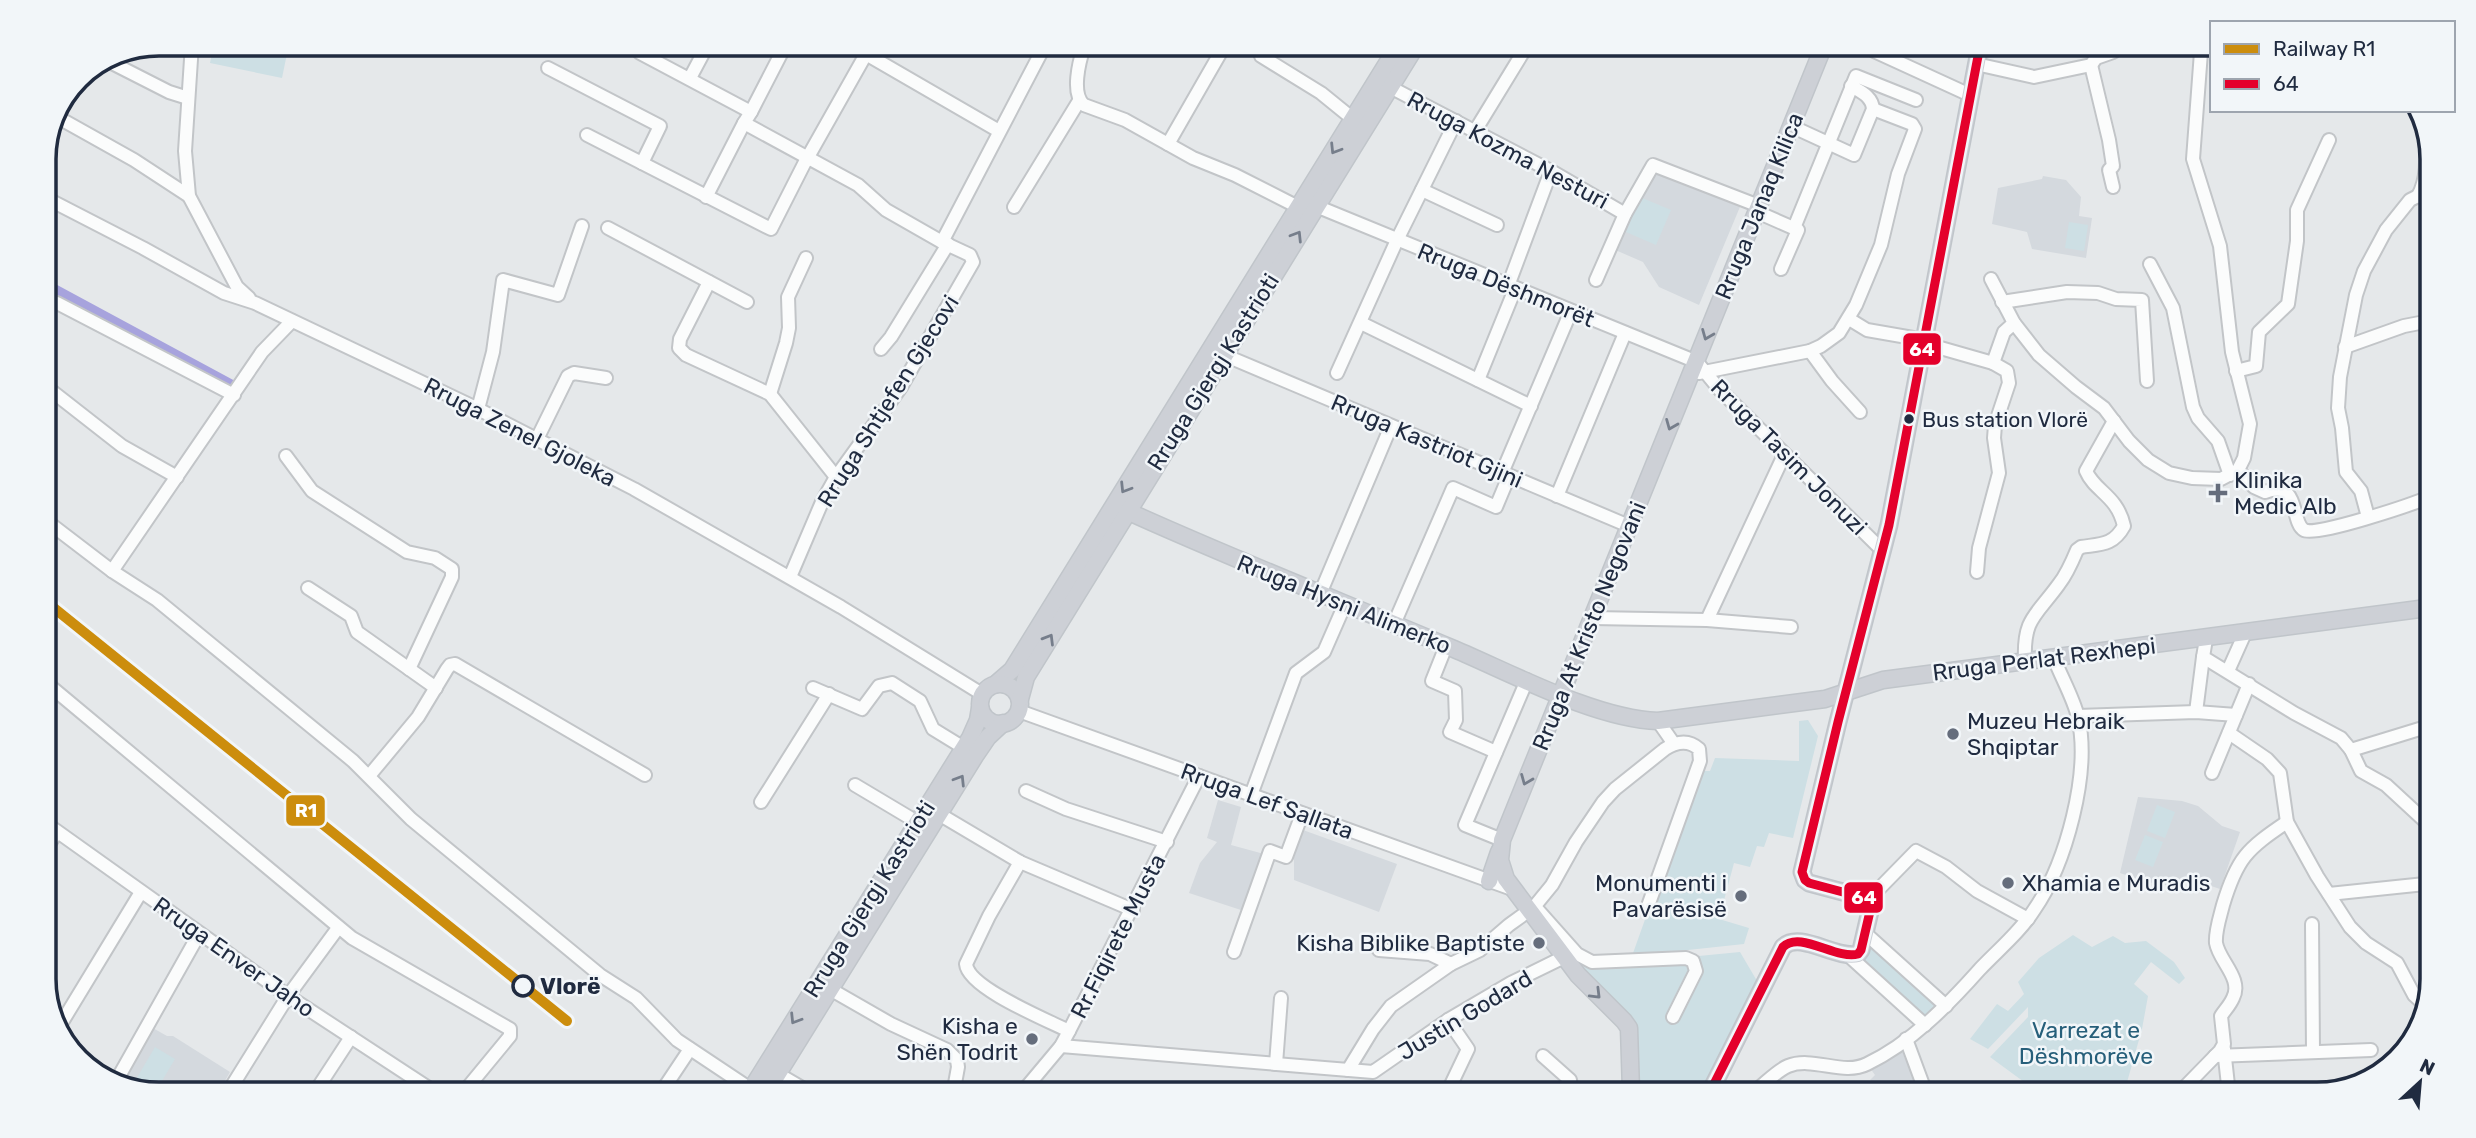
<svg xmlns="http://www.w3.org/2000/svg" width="2476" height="1138" font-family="Rubik,sans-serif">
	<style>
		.built { fill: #d4d9de }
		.green { fill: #cddfe4 }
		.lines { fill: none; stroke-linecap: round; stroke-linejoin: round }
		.canal { stroke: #a7a3dd; stroke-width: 9 }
		.minor-casing { stroke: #c2c5c8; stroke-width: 16 }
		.major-casing { stroke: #c0c5ca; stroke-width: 19 }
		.minor { stroke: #fbfcfc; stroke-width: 12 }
		.major { stroke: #cdd0d6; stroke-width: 16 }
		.bus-1-casing { stroke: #f2f6f9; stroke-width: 14 }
		.bus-1 { stroke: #e4002b; stroke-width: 9 }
		.rail-1-casing { stroke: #f2f6f9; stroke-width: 16 }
		.rail-1 { stroke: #cc8d0d; stroke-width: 10 }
		.oneway { stroke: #767e8b }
		.bus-dot { fill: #202b40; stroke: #f2f6f9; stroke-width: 2.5 }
		.poi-dot { fill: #656d7c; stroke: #f2f6f9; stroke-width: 2.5 }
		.stop-dot { fill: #f2f6f9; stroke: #202b40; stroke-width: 3.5 }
		.labels { text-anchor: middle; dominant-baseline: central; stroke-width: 5; stroke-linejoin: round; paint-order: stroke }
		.bus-label { font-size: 21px; fill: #202b40; stroke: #f2f6f9; text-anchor: start }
		.street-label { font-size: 23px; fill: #202b40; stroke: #f2f6f9 }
		.poi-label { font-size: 23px; fill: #202b40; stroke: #f2f6f9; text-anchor: start }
		.stop-label { font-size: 23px; font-weight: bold; fill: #202b40; stroke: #f2f6f9; text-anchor: start }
		.park-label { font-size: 23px; fill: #275f7a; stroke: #f2f6f9 }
		.rim { fill: none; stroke: #202b40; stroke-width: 3.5 }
		.line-badge { stroke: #f2f6f9; stroke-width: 2.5 }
		.badge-label { font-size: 19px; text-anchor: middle; font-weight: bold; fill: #fff }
	</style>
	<rect width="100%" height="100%" fill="#e5e8ea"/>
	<g class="built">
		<path d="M1655,170l87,32 -43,103 -40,-18 -16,-25 -30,-13z"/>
		<path d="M2043,176l23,4 15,17 -2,19 13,2 -6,40 -54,-9 -5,-17 -35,-8 6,-36 44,-9z"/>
		<path d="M2138,797l44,4 16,5 24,20 18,6 -20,57 -35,-12 -3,7 -13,-4 -2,5 -21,-3 -26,-9z"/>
		<path d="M1218,800l23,7 -10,38 33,9 -20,57 -55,-18 11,-30 17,-21 -10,-4z"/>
		<path d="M1303,830l94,34 -18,48 -85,-32v-23z"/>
		<path d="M151,1027l16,9h6l57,36 -8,14 -106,-1z"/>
		<path d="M1900,1046l19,47 -35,-1 -14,-12 5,-5 -5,-7z"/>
	</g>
	<g class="green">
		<path d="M214,44h75l-7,34 -72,-15z"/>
		<path d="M1640,197l31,13 -15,35 -30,-13z"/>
		<path d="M2069,222l19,3 -4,26 -19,-3z"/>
		<path d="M1808,720l10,16 -25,102 -24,-5 -5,14 -7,-1 -7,21 -16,-4 -15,56 30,9 -5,16 -112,12 66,-185h12l5,-13 84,3v-40z"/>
		<path d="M2157,805l18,7 -10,26 -18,-7z"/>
		<path d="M2145,835l18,7 -10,25 -18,-7z"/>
		<path d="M2073,935l19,12 21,-11 12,7 21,-2 28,21 11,16 -6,6 -28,-22 -17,22 14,12 -6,33 -18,64h-85l-49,-36 38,-40v-10l-40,42 -18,-10 27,-35 11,7 16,-17 -6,-12 21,-24z"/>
		<path d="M1873,946l65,58 -14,15 -65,-58z"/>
		<path d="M1740,952l20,34 -55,106 -70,-1 -3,-66 -54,-57 7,-7 31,3z"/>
		<path d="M155,1047l20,12 -16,27 -16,-1 -8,-4z"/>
	</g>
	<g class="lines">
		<path class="canal" d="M44,283l189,102"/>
		<g class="minor-casing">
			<g id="minor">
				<path d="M192,44l-7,107 4,45 48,91 12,11"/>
				<path d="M635,46l5,7 111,59 34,-66"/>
				<path d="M1084,47c-5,15 -13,47 0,58l41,15 68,38 42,17 63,32"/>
				<path d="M1874,51l96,44"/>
				<path d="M866,54l133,77"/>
				<path d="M1261,56l60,37 32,26"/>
				<path d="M112,63l57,29 19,6"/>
				<path d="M1976,64l58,13 57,-12 5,-7 17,-6"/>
				<path d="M2091,65l18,75 4,26 -4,4 4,17"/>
				<path d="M548,68l112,58 -18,37"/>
				<path d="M690,78l17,-32"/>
				<path d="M1390,87l161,84 74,43"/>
				<path d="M751,112l-7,11 114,62 28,25 56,32 102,-195"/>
				<path d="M59,118l75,42 55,36"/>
				<path d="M1791,126l63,29 19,-46c-1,-13 -12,-17 -22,-23"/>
				<path d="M1475,131l50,-82"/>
				<path d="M587,135l184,94 33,-65 66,-117"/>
				<path d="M1168,144l54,-94"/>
				<path d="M1422,190l75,35"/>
				<path d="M2418,196c11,-20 8,-43 7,-65"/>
				<path d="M44,197l99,51 81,45 31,10 223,106 156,80 207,118 141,87"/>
				<path d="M706,197l38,-74"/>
				<path d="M1316,206l381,156 23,28 163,161"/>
				<path d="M1014,207l65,-106"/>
				<path d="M1757,212l41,18 -17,39"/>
				<path d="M608,228l139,74"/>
				<path d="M1794,228l62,-152 60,24"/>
				<path d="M2150,264l23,44 20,99 5,11 20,23 12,34"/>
				<path d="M1991,279l23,44 25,32 37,32 28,21 25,33 19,19 21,13 23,5 29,1 17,-9 6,-12 6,-34 -18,-72 -12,-106 -27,-87 8,-107"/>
				<path d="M1596,280l29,-66 28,-49 106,41"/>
				<path d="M709,282l-29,57 -1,9 7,7 84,39 66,83"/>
				<path d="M1508,286l43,-115"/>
				<path d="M2002,302l65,-10 31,1 18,6 26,1 5,81"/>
				<path d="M57,303l177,92"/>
				<path d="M1849,319l18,11 46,8 17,7 63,18"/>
				<path d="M292,321l-30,31 -150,219 45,29 196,161 58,58 189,156 36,23 41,42 72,48"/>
				<path d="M1361,323l170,83"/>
				<path d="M2424,323l6,14"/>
				<path d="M2345,347l59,-21 26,-5"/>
				<path d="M881,349l10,-12 57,-93"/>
				<path d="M1810,351l22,30 28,31"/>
				<path d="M1224,355l405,171"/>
				<path d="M2236,371l20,-5 3,-34 29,-28 9,-63v-31l32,-70"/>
				<path d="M1337,373l60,-133 59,-119"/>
				<path d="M1699,373l111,-22 11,-5 18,-13 17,-28 25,-60 17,-71 17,-45 -3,-5 -39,-15"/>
				<path d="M1478,380l37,-91"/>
				<path d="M44,385l78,61 55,31"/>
				<path d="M770,394l16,-51 3,-15 -1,-31 18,-39"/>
				<path d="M478,409l15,-57 10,-72 55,15 24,-69"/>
				<path d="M537,439l31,-63 6,-3 32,5"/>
				<path d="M286,456l26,35 95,61 28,6 17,11v8l-43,92"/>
				<path d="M2238,470l16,17 11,5c36,-13 25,30 39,38 12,7 109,-26 125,-33"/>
				<path d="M1502,473l69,-162"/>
				<path d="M1557,496l68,-163"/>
				<path d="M2368,517l-7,-26 -15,-19 -4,-44 -4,-20 2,-31 16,-82 8,-24 22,-41 24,-30 8,-4 14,5"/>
				<path d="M44,519l68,52"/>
				<path d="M1977,572l2,-24 20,-75 -5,-35 1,-13 14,-42 -2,-12 -14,-8 11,-31 10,-9"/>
				<path d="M790,577l32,-75 14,-25 65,-90 72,-125 -3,-7 -28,-13"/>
				<path d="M308,588l43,28 6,16 79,56"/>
				<path d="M1320,594l71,-168"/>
				<path d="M1592,618l115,2 84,7"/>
				<path d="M1707,620l77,-165"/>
				<path d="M1394,624l59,-136 43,19 13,-31"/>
				<path d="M2206,639l-3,18 91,56 47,25 10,12 75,-23"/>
				<path d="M1446,646l-14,35 23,10 1,29 -6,12 46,20"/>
				<path d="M2025,661c-2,-43 11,-45 34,-77 8,-10 13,-22 18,-34l4,-3c19,-3 32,-1 43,-21 -7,-31 -29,-34 -38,-55l28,-50"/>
				<path d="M2228,671l17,-38"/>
				<path d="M44,681l308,257 158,91v7l-42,51"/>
				<path d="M813,688l49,21 17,-23 13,-3 28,18 13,28 31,19"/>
				<path d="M1019,711l496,179"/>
				<path d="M2196,712l7,-55"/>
				<path d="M2078,716l118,-4 40,3"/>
				<path d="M1658,721l16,23"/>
				<path d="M2229,733l38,26 13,14 7,49 30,54 33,51 16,16 31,20 17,32 10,9"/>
				<path d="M2351,750l10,21 25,14 39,36"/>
				<path d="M2212,773l37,-89"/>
				<path d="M369,776l49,-59 29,-48 3,-4 5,-1 190,111"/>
				<path d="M855,785l62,37"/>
				<path d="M1026,791l40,18 101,33"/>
				<path d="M1251,795l45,-122 28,-21 21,-48"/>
				<path d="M761,802l68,-108"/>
				<path d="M939,814l81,48 113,48"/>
				<path d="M44,822l244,174 139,91"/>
				<path d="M1502,840l-37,-15 62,-145"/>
				<path d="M44,852l13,-20"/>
				<path d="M1020,862l-31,54 -23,48c2,24 81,56 103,67"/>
				<path d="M2329,894l96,-10"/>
				<path d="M1869,899l47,-48 30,16 31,24 51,28"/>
				<path d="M1537,909l40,45 15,8 94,-4 7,3 3,10 -23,46"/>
				<path d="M2312,924l1,127"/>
				<path d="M1865,933l81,73"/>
				<path d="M1379,950l51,4 21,10 29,-14 29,-25 25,-18 18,-22 24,-43 27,-40 12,-13 50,-40c11,-7 23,-10 34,0l1,12 -52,145"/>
				<path d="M1234,952l36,-101 16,6 16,-43"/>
				<path d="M1848,955l77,70"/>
				<path d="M830,989l61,35 56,26 10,10 1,7 -4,22"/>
				<path d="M59,1027l82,-135"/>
				<path d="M1906,1039l20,54"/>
				<path d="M1061,1046l312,26 75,-52 63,-37 53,-26"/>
				<path d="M2224,1049l5,45"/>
				<path d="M1543,1056l27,24 2,11"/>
				<path d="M2215,1056l156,-6"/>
				<path d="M1276,1064l5,-66"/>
				<path d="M1348,1070l25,-41 18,-23 60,-42"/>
				<path d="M778,1074l24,14"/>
				<path d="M114,1085l85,-151"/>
				<path d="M232,1086l56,-90 50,-68"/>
				<path d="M319,1086l32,-49"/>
				<path d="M664,1088l26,-39"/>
				<path d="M1025,1089l36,-43 8,-15 130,-255"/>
				<path d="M1448,1091l20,-42 -20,-29"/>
				<path d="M1754,1092c11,-8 22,-21 34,-26 25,-10 55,10 79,-2 44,-21 81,-59 113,-95 18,-19 40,-37 54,-59 32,-46 57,-138 44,-193 -5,-20 -17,-40 -24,-59"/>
				<path d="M2178,1094l42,-43 4,-7 -3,-28c4,-6 9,-11 12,-18 10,-19 -14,-37 -17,-55 -1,-12 4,-26 7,-38 14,-47 24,-56 64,-83"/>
			</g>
		</g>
		<g class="major-casing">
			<g id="major">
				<path d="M1127,511c108,49 218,92 327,138 59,25 142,70 204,72l167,-22 58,-19 544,-72"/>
				<path d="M997,683l15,-13 384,-621"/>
				<circle cx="1000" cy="704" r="20"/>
				<path d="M1020,699l6,-22 388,-628"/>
				<path d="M1489,881l10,-29"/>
				<path d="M752,1088l218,-350 8,-18 2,-12"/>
				<path d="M769,1088l206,-332 13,-19 15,-14"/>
				<path d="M1631,1091l-2,-63 -5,-7 -46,-46 -72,-96 -6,-19 2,-20 320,-790"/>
				<path d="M1710,1092l73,-145c17,-17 53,13 75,7l3,-4 10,-43 -2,-8 -60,-16 -4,-3 -3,-8 36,-150 51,-197 90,-474"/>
			</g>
		</g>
		<use href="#minor" class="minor"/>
		<use href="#major" class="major"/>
		<g class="bus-1-casing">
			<path id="bus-1" d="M1710,1092l73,-145c17,-17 53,13 75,7l3,-4 10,-43 -2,-8 -60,-16 -4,-3 -3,-8 36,-150 51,-197 90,-474"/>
		</g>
		<use href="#bus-1" class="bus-1"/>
		<g class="rail-1-casing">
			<path id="rail-1" d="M44,600l523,421"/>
		</g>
		<use href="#rail-1" class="rail-1"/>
	</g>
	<defs><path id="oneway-chevron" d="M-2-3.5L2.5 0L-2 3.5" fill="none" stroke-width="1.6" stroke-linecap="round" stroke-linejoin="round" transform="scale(1.75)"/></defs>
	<g class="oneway">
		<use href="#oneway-chevron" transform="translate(1335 149) rotate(122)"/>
		<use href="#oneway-chevron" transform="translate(1297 236) rotate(-58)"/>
		<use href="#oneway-chevron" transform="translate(1707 335) rotate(112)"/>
		<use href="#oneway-chevron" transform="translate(1671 425) rotate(112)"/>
		<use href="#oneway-chevron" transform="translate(1125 488) rotate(122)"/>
		<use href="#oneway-chevron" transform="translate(1049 639) rotate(-59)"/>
		<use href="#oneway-chevron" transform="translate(960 780) rotate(-58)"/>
		<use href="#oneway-chevron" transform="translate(1526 780) rotate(112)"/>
		<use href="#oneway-chevron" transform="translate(1596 994) rotate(45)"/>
		<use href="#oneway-chevron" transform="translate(795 1019) rotate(122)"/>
	</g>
	<circle class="bus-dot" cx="1909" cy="419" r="6"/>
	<g class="poi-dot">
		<path d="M2214.5 482.5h7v7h7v7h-7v7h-7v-7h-7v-7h7z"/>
		<circle cx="1953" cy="734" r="7"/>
		<circle cx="2008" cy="883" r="7"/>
		<circle cx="1741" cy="896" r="7"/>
		<circle cx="1539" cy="943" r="7"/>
		<circle cx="1032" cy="1039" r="7"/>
	</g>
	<circle class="stop-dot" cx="523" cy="986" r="10"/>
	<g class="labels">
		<g class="bus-label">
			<text x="1922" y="419">Bus station Vlorë</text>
		</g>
		<g class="street-label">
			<text transform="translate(1508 150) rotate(28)">Rruga Kozma Nesturi</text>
			<text transform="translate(1759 206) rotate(-68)">Rruga Janaq Kilica</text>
			<text transform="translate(1506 285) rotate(22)">Rruga Dëshmorët</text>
			<text transform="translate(1213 372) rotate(-58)">Rruga Gjergj Kastrioti</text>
			<text transform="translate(888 401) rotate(-58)">Rruga Shtjefen Gjecovi</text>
			<text transform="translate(520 432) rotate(27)">Rruga Zenel Gjoleka</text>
			<text transform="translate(1427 441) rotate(23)">Rruga Kastriot Gjini</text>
			<text transform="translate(1789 457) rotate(45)">Rruga Tasim Jonuzi</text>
			<text transform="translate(1344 604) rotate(22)">Rruga Hysni Alimerko</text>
			<text transform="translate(1589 626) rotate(-68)">Rruga At Kristo Negovani</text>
			<text transform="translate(2044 659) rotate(-7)">Rruga Perlat Rexhepi</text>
			<text transform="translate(1267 801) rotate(20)">Rruga Lef Sallata</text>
			<text transform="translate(869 899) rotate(-58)">Rruga Gjergj Kastrioti</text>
			<text transform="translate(1118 936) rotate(-63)">Rr.Fiqirete Musta</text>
			<text transform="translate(234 957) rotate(35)">Rruga Enver Jaho</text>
			<text transform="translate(1465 1015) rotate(-31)">Justin Godard</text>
		</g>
		<g class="poi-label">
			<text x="2234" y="480">Klinika<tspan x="2234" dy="26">Medic Alb</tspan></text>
			<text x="1967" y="721">Muzeu Hebraik<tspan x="1967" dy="26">Shqiptar</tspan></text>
			<text x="1727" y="883" text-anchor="end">Monumenti i<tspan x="1727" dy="26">Pavarësisë</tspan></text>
			<text x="2022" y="883">Xhamia e Muradis</text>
			<text x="1525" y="943" text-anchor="end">Kisha Biblike Baptiste</text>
			<text x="1018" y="1026" text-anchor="end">Kisha e<tspan x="1018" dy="26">Shën Todrit</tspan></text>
		</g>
		<g class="stop-label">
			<text x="540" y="986">Vlorë</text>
		</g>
		<g class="park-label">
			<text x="2086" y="1030">Varrezat e<tspan x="2086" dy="26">Dëshmorëve</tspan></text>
		</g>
	</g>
	<path d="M0 0H2476V1138H0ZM159 56H2317A103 103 0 0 1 2420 159V979A103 103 0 0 1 2317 1082H159A103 103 0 0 1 56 979V159A103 103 0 0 1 159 56Z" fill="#f2f6f9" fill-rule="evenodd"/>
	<path class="rim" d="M159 56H2317A103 103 0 0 1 2420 159V979A103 103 0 0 1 2317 1082H159A103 103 0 0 1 56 979V159A103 103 0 0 1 159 56Z"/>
	<g class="line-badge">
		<rect x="1902" y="332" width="40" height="34" rx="7" fill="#e4002b"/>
		<rect x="285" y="794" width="41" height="33" rx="7" fill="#cc8d0d"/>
		<rect x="1843" y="881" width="41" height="33" rx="7" fill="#e4002b"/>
	</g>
	<g class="badge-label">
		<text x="1922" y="356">64</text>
		<text x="306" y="817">R1</text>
		<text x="1864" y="904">64</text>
	</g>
	<rect x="2210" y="21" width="245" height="91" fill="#f2f6f9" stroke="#9ea5af" stroke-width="2"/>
	<rect x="2224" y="44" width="35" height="10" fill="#cc8d0d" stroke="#9ea5af" stroke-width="2"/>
	<text x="2273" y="56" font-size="21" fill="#202b40">Railway R1</text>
	<rect x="2224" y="79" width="35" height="10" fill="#e4002b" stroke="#9ea5af" stroke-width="2"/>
	<text x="2273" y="91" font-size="21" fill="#202b40">64</text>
	<g transform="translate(2420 1082) rotate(26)" stroke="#f2f6f9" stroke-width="5" paint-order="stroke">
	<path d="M0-5L12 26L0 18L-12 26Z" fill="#202b40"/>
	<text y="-10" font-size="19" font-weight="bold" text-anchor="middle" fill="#202b40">N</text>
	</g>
</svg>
